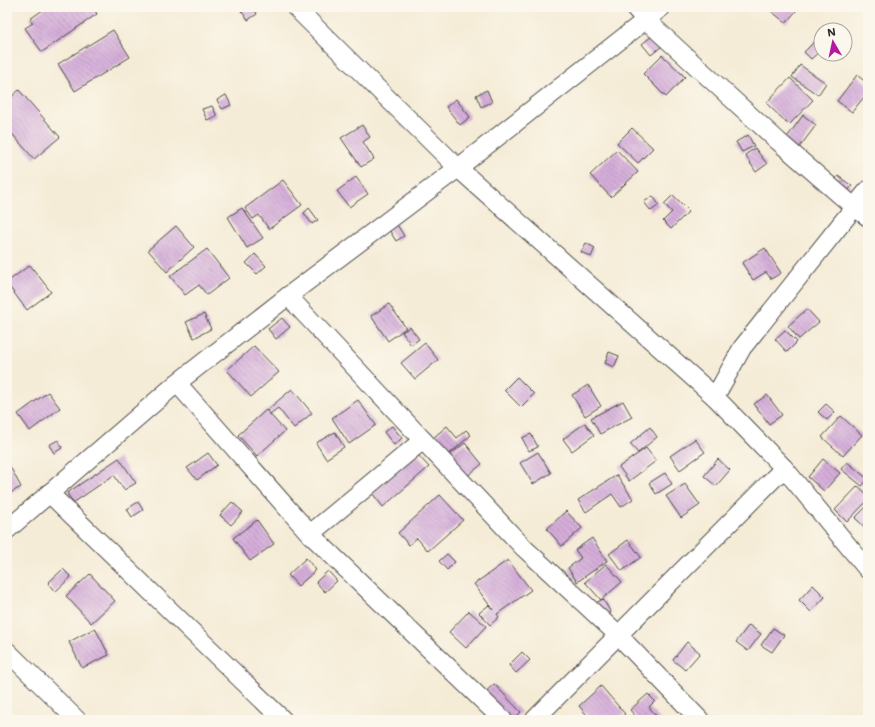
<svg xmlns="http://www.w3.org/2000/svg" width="875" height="727" font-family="Mali,sans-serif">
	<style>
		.building { fill: url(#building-back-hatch) }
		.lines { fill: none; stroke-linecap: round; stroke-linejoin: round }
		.minor-casing { stroke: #494845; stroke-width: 20 }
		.minor { stroke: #fff; stroke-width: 18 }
	</style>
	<defs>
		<pattern id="building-back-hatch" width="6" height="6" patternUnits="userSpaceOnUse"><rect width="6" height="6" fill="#d5aeda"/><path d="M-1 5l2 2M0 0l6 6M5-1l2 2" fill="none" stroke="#ad8eb1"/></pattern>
	</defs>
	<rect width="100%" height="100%" fill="#fbf7ec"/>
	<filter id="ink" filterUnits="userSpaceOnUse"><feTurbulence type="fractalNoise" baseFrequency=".025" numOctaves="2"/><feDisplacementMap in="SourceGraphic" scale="8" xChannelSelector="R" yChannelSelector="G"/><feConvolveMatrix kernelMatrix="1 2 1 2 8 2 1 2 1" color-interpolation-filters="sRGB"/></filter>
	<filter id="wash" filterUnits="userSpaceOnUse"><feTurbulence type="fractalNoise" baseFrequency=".012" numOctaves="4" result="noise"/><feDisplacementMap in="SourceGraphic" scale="16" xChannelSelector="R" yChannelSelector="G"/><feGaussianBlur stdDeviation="0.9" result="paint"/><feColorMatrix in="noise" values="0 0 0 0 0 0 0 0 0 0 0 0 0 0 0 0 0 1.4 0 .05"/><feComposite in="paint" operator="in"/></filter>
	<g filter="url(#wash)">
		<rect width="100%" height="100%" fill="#f5ecd7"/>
		<g id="blocks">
			<g class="building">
				<path d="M47,7h46l4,7 -55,38 -17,-24 8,-5 -3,-4z"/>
				<path d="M240,7h13l4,7 -9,6 -9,-12z"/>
				<path d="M766,7h26l4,4 -10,12z"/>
				<path d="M113,30l17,27 -55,34 -17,-27z"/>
				<path d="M652,36l9,11 -10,8 -9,-11z"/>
				<path d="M814,42l7,8 -10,9 -7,-7z"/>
				<path d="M662,55l23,22 -19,20 -23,-23z"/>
				<path d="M800,65l26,18 -8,12 -26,-18z"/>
				<path d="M857,75l11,9v8l-16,20 -15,-11z"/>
				<path d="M790,78l23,22 -24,25 -23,-22z"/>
				<path d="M19,90l41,47 -26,22 -27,-31v-27z"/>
				<path d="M487,90l5,12 -11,5 -5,-12z"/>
				<path d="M226,95l5,10 -9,4 -5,-9z"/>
				<path d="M456,99l14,18 -10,8 -14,-18z"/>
				<path d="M212,106l5,10 -10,4 -5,-11z"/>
				<path d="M803,115l13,10 -20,27 -13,-9z"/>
				<path d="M362,125l8,12 -7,5 11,17 -13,8 -20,-29z"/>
				<path d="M632,128l21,20 -15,15 -21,-20z"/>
				<path d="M748,135l6,11 -12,6 -6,-10z"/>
				<path d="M755,148l12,16 -11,8 -11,-17z"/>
				<path d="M617,150l21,22 -27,25 -21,-22z"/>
				<path d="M838,176l14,10 -9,10 -13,-10z"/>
				<path d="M356,177l12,17 -19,13 -12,-16z"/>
				<path d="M283,180l19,25 -33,24 -10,-14 -6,4 -8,-11z"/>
				<path d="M673,195l16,16 -18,18 -8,-8 9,-9 -8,-8z"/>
				<path d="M653,196l6,9 -8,6 -7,-9z"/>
				<path d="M242,208l21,30 -16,10 -19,-31z"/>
				<path d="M309,208l9,12 -6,4 -8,-11z"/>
				<path d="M396,223l8,13 -8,5 -8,-13z"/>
				<path d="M176,226l18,21 -27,25 -19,-22z"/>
				<path d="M586,243l9,5 -4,9 -10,-5z"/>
				<path d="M765,248l16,25 -10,6 -5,-7 -13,8 -11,-17z"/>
				<path d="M207,249l22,29 -22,17 -8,-10 -14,10 -15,-19z"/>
				<path d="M255,254l11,12 -9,8 -11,-11z"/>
				<path d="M30,265l21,27 -24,18 -20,-26v-2z"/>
				<path d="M389,304l17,24 -18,13 -17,-25z"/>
				<path d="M807,309l12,13 -20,17 -11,-13z"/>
				<path d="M204,314l7,15 -17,9 -8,-16z"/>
				<path d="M282,318l8,9 -14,12 -8,-10z"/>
				<path d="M410,327l9,12 -8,6 -9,-13z"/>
				<path d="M785,330l12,12 -10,10 -12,-13z"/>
				<path d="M425,343l13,17 -23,19 -14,-16z"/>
				<path d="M254,346l25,26 -28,25 -24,-27z"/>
				<path d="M609,352l10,4 -5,11 -9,-4z"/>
				<path d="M517,377l17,17 -13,13 -17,-17z"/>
				<path d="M588,385l13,21 -16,10 -13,-21z"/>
				<path d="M292,389l20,24 -18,15 -16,-20 -8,6 -3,-4z"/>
				<path d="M48,392l12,16 -30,23 -12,-17z"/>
				<path d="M767,395l15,20 -13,9 -15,-20z"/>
				<path d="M358,400l18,25 -27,19 -17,-26z"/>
				<path d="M623,401l9,16 -32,17 -9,-16z"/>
				<path d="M826,404l9,8 -8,8 -9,-8z"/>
				<path d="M266,410l19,21 -28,25 -19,-21z"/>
				<path d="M841,416l21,19 -19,21 -21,-19z"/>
				<path d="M585,423l9,12 -22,16 -9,-12z"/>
				<path d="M392,426l10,12 -8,7 -10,-13z"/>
				<path d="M447,426l10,12 9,-8 5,5 -24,21 -14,-18z"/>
				<path d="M650,427l7,10 -19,16 -8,-9z"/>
				<path d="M335,432l9,15 -18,12 -10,-16z"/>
				<path d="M531,434l7,13 -9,4 -7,-13z"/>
				<path d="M695,439l10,13 -25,18 -10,-14z"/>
				<path d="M58,440l4,8 -8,5 -5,-8z"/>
				<path d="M465,443l17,21 -16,13 -18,-21z"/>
				<path d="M646,448l10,13 -27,20 -10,-14z"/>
				<path d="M538,452l13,21 -18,11 -13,-21z"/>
				<path d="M208,453l9,12 -20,15 -10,-12z"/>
				<path d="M417,454l12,13 -46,40 -11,-14z"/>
				<path d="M119,458l17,25 -12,7 -10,-15 -41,28 -6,-10z"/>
				<path d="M718,459l12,11 -14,16 -12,-10z"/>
				<path d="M823,459l17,14 -16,18 -16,-14z"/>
				<path d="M7,461l14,26 -11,6 -3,-5z"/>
				<path d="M847,462l21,17 -6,7 -21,-17z"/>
				<path d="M665,473l7,11 -16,10 -7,-11z"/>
				<path d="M617,475l16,24 -12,8 -9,-13 -26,18 -8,-12z"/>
				<path d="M685,484l15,21 -19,13 -15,-22z"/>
				<path d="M858,486l10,9v5l-21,22 -12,-12z"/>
				<path d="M440,495l23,25 -35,31 -11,-13 -8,7 -11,-12z"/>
				<path d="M138,502l5,8 -11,7 -5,-8z"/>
				<path d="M232,502l11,10 -12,13 -11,-10z"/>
				<path d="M868,505v25l-13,-12z"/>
				<path d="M566,511l16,17 -20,18 -15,-17z"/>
				<path d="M257,520l17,24 -24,17 -17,-23z"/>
				<path d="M592,538l15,23 -30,21 -9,-14 13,-10 -6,-8z"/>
				<path d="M628,540l13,17 -19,14 -13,-17z"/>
				<path d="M447,554l8,8 -8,8 -8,-9z"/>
				<path d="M306,558l10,12 -18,16 -10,-11z"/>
				<path d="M508,560l23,30 -34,24 2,3 -9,8 -11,-12 10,-8 4,5 -19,-26z"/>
				<path d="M606,564l16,18 -21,18 -16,-18z"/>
				<path d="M63,569l8,8 -16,15 -7,-9z"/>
				<path d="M328,571l9,10 -12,11 -9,-10z"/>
				<path d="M90,574l25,27 -24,22 -25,-27z"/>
				<path d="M813,585l12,12 -14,15 -12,-12z"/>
				<path d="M603,599l8,14 -9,5 -8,-14z"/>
				<path d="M469,611l17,15 -20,22 -17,-16z"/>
				<path d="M749,625l12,9 -13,17 -12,-9z"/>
				<path d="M95,628l14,27 -27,13 -13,-26z"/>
				<path d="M773,628l11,7 -12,17 -11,-7z"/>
				<path d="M687,642l13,11 -15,17 -12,-10z"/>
				<path d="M522,652l8,8 -14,13 -7,-8z"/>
				<path d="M494,684l27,28 -8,8h-7l-24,-25z"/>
				<path d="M601,686l24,28 -7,6h-27l-12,-14z"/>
				<path d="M648,694l7,7 -6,6 11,13h-21l-9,-10z"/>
			</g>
		</g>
	</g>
	<g filter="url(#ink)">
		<use href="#blocks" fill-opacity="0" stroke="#494845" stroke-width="1"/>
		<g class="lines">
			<g class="minor-casing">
				<g id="minor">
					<path d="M295,7l163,161 257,229 69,71 84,102"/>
					<path d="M634,7l12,13 132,121 76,66 14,10"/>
					<path d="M288,296l236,252 94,87 82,85"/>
					<path d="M177,383l133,151 193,186"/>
					<path d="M715,397l27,-49 126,-158"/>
					<path d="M49,493l234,227"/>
					<path d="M7,530l170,-147 111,-87 170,-128 204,-161"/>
					<path d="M310,534l113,-94"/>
					<path d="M7,651l70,69"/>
					<path d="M534,720l250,-252"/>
				</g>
			</g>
			<use href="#minor" class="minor"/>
		</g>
	</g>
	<rect width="875" height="727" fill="none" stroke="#fbf7ec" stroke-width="24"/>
	<g transform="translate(833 42) rotate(351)"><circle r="19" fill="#fbf7ec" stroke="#a8a59f"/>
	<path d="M0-3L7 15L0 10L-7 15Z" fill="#b5179e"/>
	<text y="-6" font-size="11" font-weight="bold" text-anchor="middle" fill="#2b2b2b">N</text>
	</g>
</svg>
